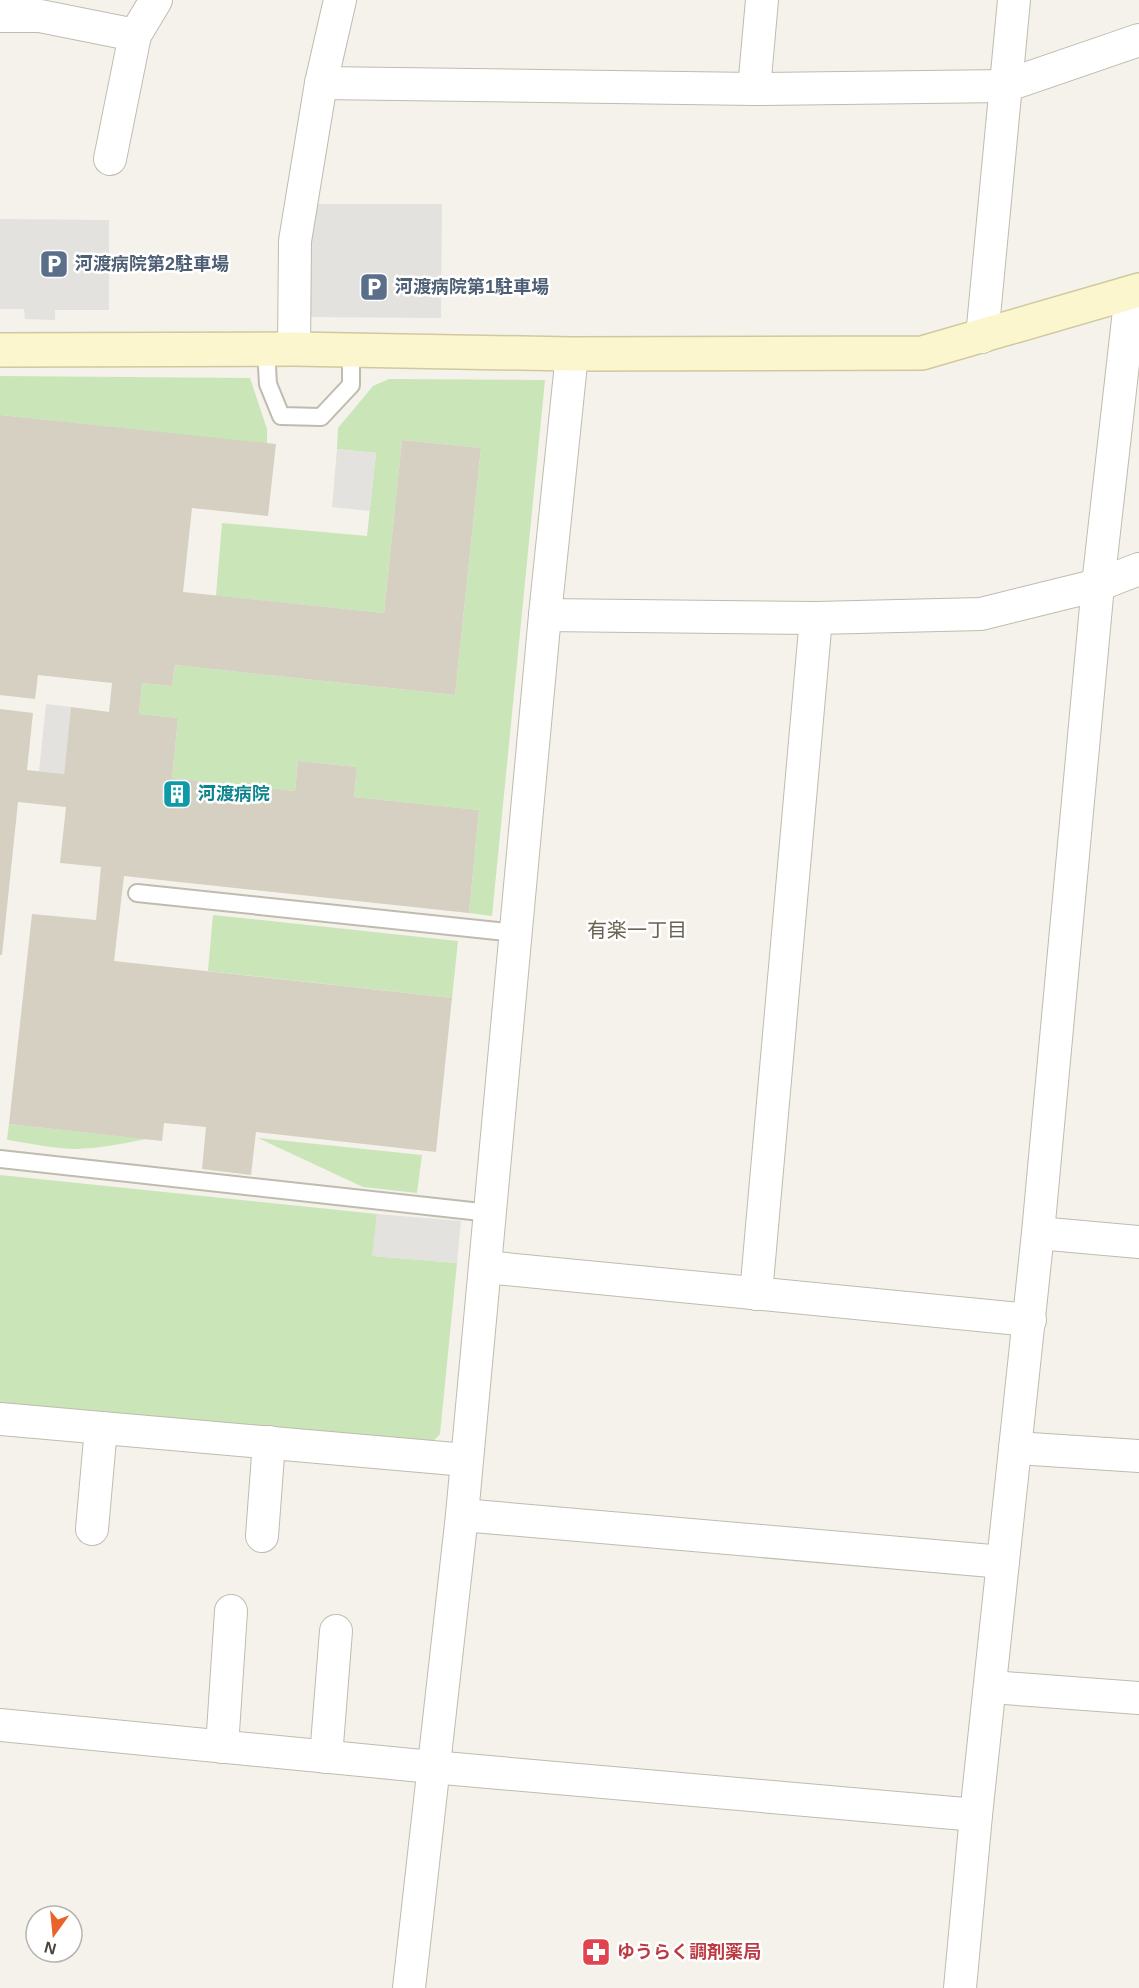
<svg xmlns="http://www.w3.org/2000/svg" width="1139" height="1988" font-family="Arial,'Noto Sans JP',sans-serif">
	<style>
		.green { fill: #cae5b7 }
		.parking { fill: #e3e2df }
		.building { fill: #d5d0c1 }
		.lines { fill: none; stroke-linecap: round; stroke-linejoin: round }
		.lane-casing { stroke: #bfbbae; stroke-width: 20 }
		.street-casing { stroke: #bfbbae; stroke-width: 34 }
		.secondary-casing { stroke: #d0c99e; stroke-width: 36 }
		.lane { stroke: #fff; stroke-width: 16 }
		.street { stroke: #fff; stroke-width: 32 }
		.secondary { stroke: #fbf6ce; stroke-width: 33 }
		.labels { text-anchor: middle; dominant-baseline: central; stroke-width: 5; stroke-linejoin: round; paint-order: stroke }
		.service-label { font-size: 18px; font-weight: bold; fill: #4e5e75; stroke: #fff; text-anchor: start }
		.culture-label { font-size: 18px; font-weight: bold; fill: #0d838f; stroke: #fff; text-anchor: start }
		.health-label { font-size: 18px; font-weight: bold; fill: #be3a42; stroke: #fff; text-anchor: start }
		.neighbourhood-label { font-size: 20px; fill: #6a6351; stroke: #fff }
	</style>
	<rect width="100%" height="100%" fill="#f4f2eb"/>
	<g class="green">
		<path d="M0,376l250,2 17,51v15l-267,-29z"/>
		<path d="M389,379l156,1 -53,536 -23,-3 10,-103 -125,-13 3,-30 -59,-6 -3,30 -123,-13 6,-60 -39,-4 3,-31 30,3 3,-21 280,30 26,-247 -79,-8 -18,173 -168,-17 6,-73 145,13 9,-83 -39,-4 1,-21 35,-42z"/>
		<path d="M213,915l245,26 -6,57 -244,-27z"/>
		<path d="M9,1124l137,15c-23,5 -46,9 -69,10 -23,0 -47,-6 -70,-9z"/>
		<path d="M258,1138l164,17 -5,38 -54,-6z"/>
		<path d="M0,1175l377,39 -4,42 84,7 -17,171 -10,11 -430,-42z"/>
	</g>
	<g class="parking">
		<path d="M313,204h129l-1,114 -136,-1z"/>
		<path d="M0,219l109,1v90h-54v10l-30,-1 -1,-10h-24z"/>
		<path d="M337,449l39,4 -6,58 -38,-4z"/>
		<path d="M46,704l25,3 -7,67 -25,-3z"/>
		<path d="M377,1214l84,7 -4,42 -85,-7z"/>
	</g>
	<path class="building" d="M0,415l276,29 -8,72 -76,-8 -9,84 201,21 18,-173 79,8 -26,247 -280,-30 -3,21 -30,-3 -3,31 39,4 -6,60 123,13 3,-30 59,6 -3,30 125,13 -10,103 -345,-37 -10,85 338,37 -16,154 -180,-20 -5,43 -49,-6 4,-42 -42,-4 -2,18 -153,-17 23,-210 64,6 5,-53 -41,-4 6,-56 -48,-5 -16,153h-2v-246l33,4 -6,57 37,4 7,-67 38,5 3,-29 -74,-8 -3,24 -35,-4z"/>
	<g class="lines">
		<g class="lane-casing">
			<g id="lane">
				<path d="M266,350l2,34 13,32 40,1 30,-32v-35"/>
				<path d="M137,893l379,40"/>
				<path d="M0,1159l490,54"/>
			</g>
		</g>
		<g class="street-casing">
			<g id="street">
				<path d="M0,16h40l95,19 21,-35"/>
				<path d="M321,83l433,6 251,-3 134,-46"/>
				<path d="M754,89l8,-89"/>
				<path d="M110,159l25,-124"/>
				<path d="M982,337l32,-337"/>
				<path d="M294,349l1,-108 26,-158 19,-83"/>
				<path d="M545,615l271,3 165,-4 117,-29 41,-16"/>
				<path d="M1038,1233l101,9"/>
				<path d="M485,1267l545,53"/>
				<path d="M756,1294l60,-676"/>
				<path d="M0,1419l466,41"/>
				<path d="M1015,1448l124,8"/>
				<path d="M462,1515l541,47"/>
				<path d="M92,1529l9,-101"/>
				<path d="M262,1536l7,-94"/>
				<path d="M991,1687l148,11"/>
				<path d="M0,1725l432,42 544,48"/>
				<path d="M222,1747l9,-136"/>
				<path d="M326,1757l10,-126"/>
				<path d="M409,1988l53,-473 83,-900 27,-261"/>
				<path d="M960,1988l16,-173 62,-582 60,-648 33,-292"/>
			</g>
		</g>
		<g class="secondary-casing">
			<path id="secondary" d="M0,350l294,-1 278,5 350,-1 217,-63"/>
		</g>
		<use href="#lane" class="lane"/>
		<use href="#street" class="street"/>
		<use href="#secondary" class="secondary"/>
	</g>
	<defs>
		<g id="parking-square" transform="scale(1.5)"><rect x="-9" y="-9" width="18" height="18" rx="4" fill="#5c6f8a" stroke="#fff"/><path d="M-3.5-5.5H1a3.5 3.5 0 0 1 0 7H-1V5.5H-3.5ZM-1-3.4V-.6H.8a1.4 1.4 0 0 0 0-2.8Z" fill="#fff"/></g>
		<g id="building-square" transform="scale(1.5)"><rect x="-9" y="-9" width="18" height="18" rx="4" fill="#0f9aa8" stroke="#fff"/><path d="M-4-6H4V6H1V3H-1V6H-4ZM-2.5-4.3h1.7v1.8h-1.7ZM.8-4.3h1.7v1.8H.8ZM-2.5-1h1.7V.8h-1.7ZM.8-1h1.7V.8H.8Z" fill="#fff"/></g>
		<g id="pharmacy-square" transform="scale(1.5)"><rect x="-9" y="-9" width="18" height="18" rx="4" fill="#e0444e" stroke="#fff"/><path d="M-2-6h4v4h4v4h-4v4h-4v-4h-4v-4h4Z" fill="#fff"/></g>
	</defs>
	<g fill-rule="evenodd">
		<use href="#parking-square" x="54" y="264"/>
		<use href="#parking-square" x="374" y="287"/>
		<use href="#building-square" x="177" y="794"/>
		<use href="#pharmacy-square" x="596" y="1952"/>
	</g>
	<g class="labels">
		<g class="service-label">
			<text x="75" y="264">河渡病院第2駐車場</text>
			<text x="395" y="287">河渡病院第1駐車場</text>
		</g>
		<g class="culture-label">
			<text x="198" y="794">河渡病院</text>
		</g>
		<g class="health-label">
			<text x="617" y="1952">ゆうらく調剤薬局</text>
		</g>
		<g class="neighbourhood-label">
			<text x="637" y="930">有楽一丁目</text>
		</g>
	</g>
	<g transform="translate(54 1934) rotate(195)"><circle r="28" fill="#ffffff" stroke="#b6b4b0" stroke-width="1.5"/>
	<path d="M0-4.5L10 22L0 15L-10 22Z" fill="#e9632c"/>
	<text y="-9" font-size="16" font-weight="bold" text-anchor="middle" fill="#484439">N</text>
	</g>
</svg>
